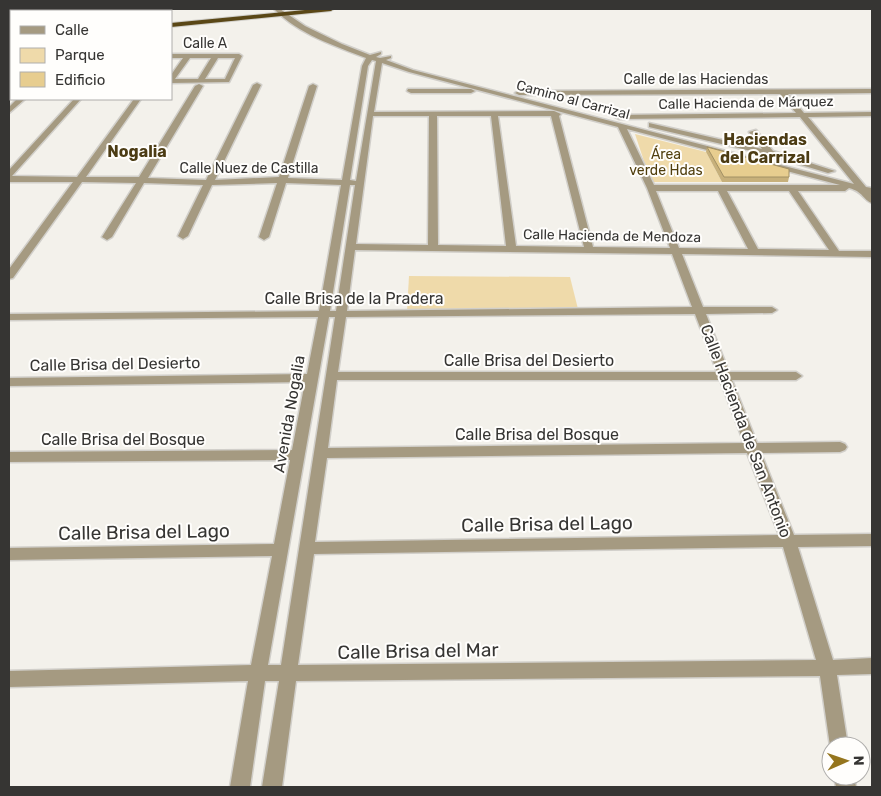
<svg xmlns="http://www.w3.org/2000/svg" width="881" height="796" font-family="Rubik,sans-serif">
	<style>
		.green { fill: #efdaaa }
		.lines { fill: none; stroke-linecap: round; stroke-linejoin: round }
		.minor-casing { stroke: #d1cfca; stroke-width: 3 }
		.trunk-casing { stroke: #d1cfca; stroke-width: 2 }
		.minor { fill: #a59a81; fill-rule: evenodd }
		.trunk { fill: #5a4716; fill-rule: evenodd }
		.wall { fill: #c7b07b }
		.building { fill: #e7cd8f; stroke: #a29064 }
		.labels { text-anchor: middle; dominant-baseline: central; stroke-width: 4; stroke-linejoin: round; paint-order: stroke }
		.far-street-label { font-size: 14px; fill: #363533; stroke: #fffefc }
		.far-park-label { font-size: 14px; fill: #513f0e; stroke: #fffefc }
		.far-quarter-label { font-size: 16px; font-weight: bold; fill: #4c3c14; stroke: #fffefc }
		.street-label { font-size: 16px; fill: #363533; stroke: #fffefc }
		.near-street-label { font-size: 19px; fill: #363533; stroke: #fffefc }
	</style>
	<rect width="100%" height="100%" fill="#f3f1eb"/>
	<g class="green">
		<path d="M635,134l71,18 16,30h-71z"/>
		<path d="M409,276l161,1 8,32 -171,2z"/>
	</g>
	<g class="lines">
		<g class="minor-casing">
			<g id="minor">
				<path d="M274,9h6l25,17 37,18 28,11 11,-3v2l-5,3 4,1 11,-2v2l-5,2 27,10 441,114 -54,-67 -181,2 -4,-2 4,-2 177,-2 -16,-19 -261,1 -4,-2 4,-2 353,-2v4l-84,1 16,19 68,-1v4l-64,1 58,70 6,1v15c-9,-3 -8,-11 -23,-15l-4,3h-47l41,60h33v6l-190,-3 21,53h69l5,3 -5,3 -66,1 23,58h67l6,4 -6,4h-64l25,63 83,-1 5,2 2,3 -2,3 -5,2 -79,1 33,82 78,-1v12l-74,1 35,113 39,-2v16l-35,1 11,71h-17v3l-1,-3 -10,-70 -524,5 -14,106h-20l17,-106h-14l-15,106h-20l18,-106 -239,6v-16l242,-6 21,-109 -263,4v-12l265,-4 16,-84 -281,2v-10l283,-2 13,-68 -296,4v-8l298,-4 11,-57 -309,3v-6l310,-3 22,-126 -55,-2 -17,54 -5,3 -5,-3 18,-54 -65,2 -24,51 -5,3 -5,-3 25,-51 -59,-2 -32,54 -5,3 -5,-3 34,-54 -54,-1 -69,96 -4,1v-10l64,-87h-64v-12l65,-71h7l-69,77 65,1 57,-78h7l-55,78h53l56,-91 4,-2 4,2 -55,92 58,2 47,-95 4,-2 4,2 -46,95 64,-3 30,-91 4,-2 4,2 -29,92 54,2 20,-114 4,-8c-31,-12 -68,-24 -92,-49zM372,60l4,1 -20,120 -6,-1 18,-114zM382,63l27,9 209,55 29,61 23,60 -77,-1 -34,-131 2,-2 -7,-3 -180,1zM373,116h56l-1,129 -72,-1zM437,116h54l15,130 -68,-1zM498,116h53l33,131 -68,-1zM627,129l213,56h-186zM350,185h5l-19,126h-6zM656,191h62l30,58 -69,-1zM727,191h62l40,59 -71,-1zM355,250l317,4 20,53 -345,4zM695,314l22,58h-379l8,-55zM329,317h6l-54,348h-13zM337,380h383l24,63 -416,5zM747,453l32,82 -464,7 12,-84zM783,547l33,113 -518,5 16,-111z"/>
				<path d="M171,54h68l3,2 -13,26 -58,1v-8l12,-17h-12zM190,58h21l-13,21h-23zM218,58h17l-10,21h-20z"/>
				<path d="M408,89h63l4,2 -4,2h-60l-4,-2z"/>
				<path d="M17,99h8l-16,14v-6z"/>
				<path d="M649,123l113,26 -13,-17 7,-2 17,21 62,20 -7,2 -60,-18 -119,-28z"/>
				<path d="M834,776h20l2,11h-20z"/>
			</g>
		</g>
		<g class="trunk-casing">
			<g id="trunk">
				<path d="M315,9h19l-3,2 -160,16v-4z"/>
				<rect x="9" y="39" width="2" height="4"/>
			</g>
		</g>
		<use href="#minor" class="minor"/>
		<use href="#trunk" class="trunk"/>
	</g>
	<path class="wall" d="M707,147l82,30 -1,5h-66l-16,-30z"/>
	<path class="building" d="M707,147l82,22v8h-65z"/>
	<g class="labels">
		<g class="far-street-label">
			<text x="205" y="43">Calle A</text>
			<text x="696" y="79">Calle de las Haciendas</text>
			<text transform="translate(573 100) rotate(15)">Camino al Carrizal</text>
			<text transform="translate(746 103) rotate(-1)">Calle Hacienda de Márquez</text>
			<text x="249" y="168">Calle Nuez de Castilla</text>
			<text transform="translate(612 236) rotate(1)">Calle Hacienda de Mendoza</text>
		</g>
		<g class="far-park-label">
			<text x="666" y="154">Área<tspan x="666" dy="16">verde Hdas</tspan></text>
		</g>
		<g class="far-quarter-label">
			<text x="765" y="139">Haciendas<tspan x="765" dy="18">del Carrizal</tspan></text>
			<text x="137" y="151">Nogalia</text>
		</g>
		<g class="street-label">
			<text x="354" y="298">Calle Brisa de la Pradera</text>
			<text x="529" y="360">Calle Brisa del Desierto</text>
			<text transform="translate(115 364) rotate(-1)">Calle Brisa del Desierto</text>
			<text transform="translate(289 414) rotate(-80)">Avenida Nogalia</text>
			<text transform="translate(746 431) rotate(69)">Calle Hacienda de San Antonio</text>
			<text x="537" y="434">Calle Brisa del Bosque</text>
			<text x="123" y="439">Calle Brisa del Bosque</text>
		</g>
		<g class="near-street-label">
			<text transform="translate(547 524) rotate(-1)">Calle Brisa del Lago</text>
			<text transform="translate(144 532) rotate(-1)">Calle Brisa del Lago</text>
			<text transform="translate(418 651) rotate(-1)">Calle Brisa del Mar</text>
		</g>
	</g>
	<rect width="881" height="796" fill="none" stroke="#363533" stroke-width="20"/>
	<rect x="10" y="10" width="162" height="90" fill="#fffefc" stroke="#afaeac"/>
	<rect x="20" y="26" width="25" height="8" fill="#a59a81" stroke="#afaeac"/>
	<text x="55" y="35" font-size="15" fill="#363533">Calle</text>
	<rect x="20" y="48" width="25" height="15" fill="#efdaaa" stroke="#afaeac"/>
	<text x="55" y="60" font-size="15" fill="#363533">Parque</text>
	<rect x="20" y="72" width="25" height="15" fill="#e7cd8f" stroke="#afaeac"/>
	<text x="55" y="85" font-size="15" fill="#363533">Edificio</text>
	<g transform="translate(846 761) rotate(88)"><circle r="24" fill="#fffefc" stroke="#afaeac"/>
	<path d="M0-4L9 19L0 12L-9 19Z" fill="#95751d"/>
	<text y="-8" font-size="14" font-weight="bold" text-anchor="middle" fill="#363533">N</text>
	</g>
</svg>
